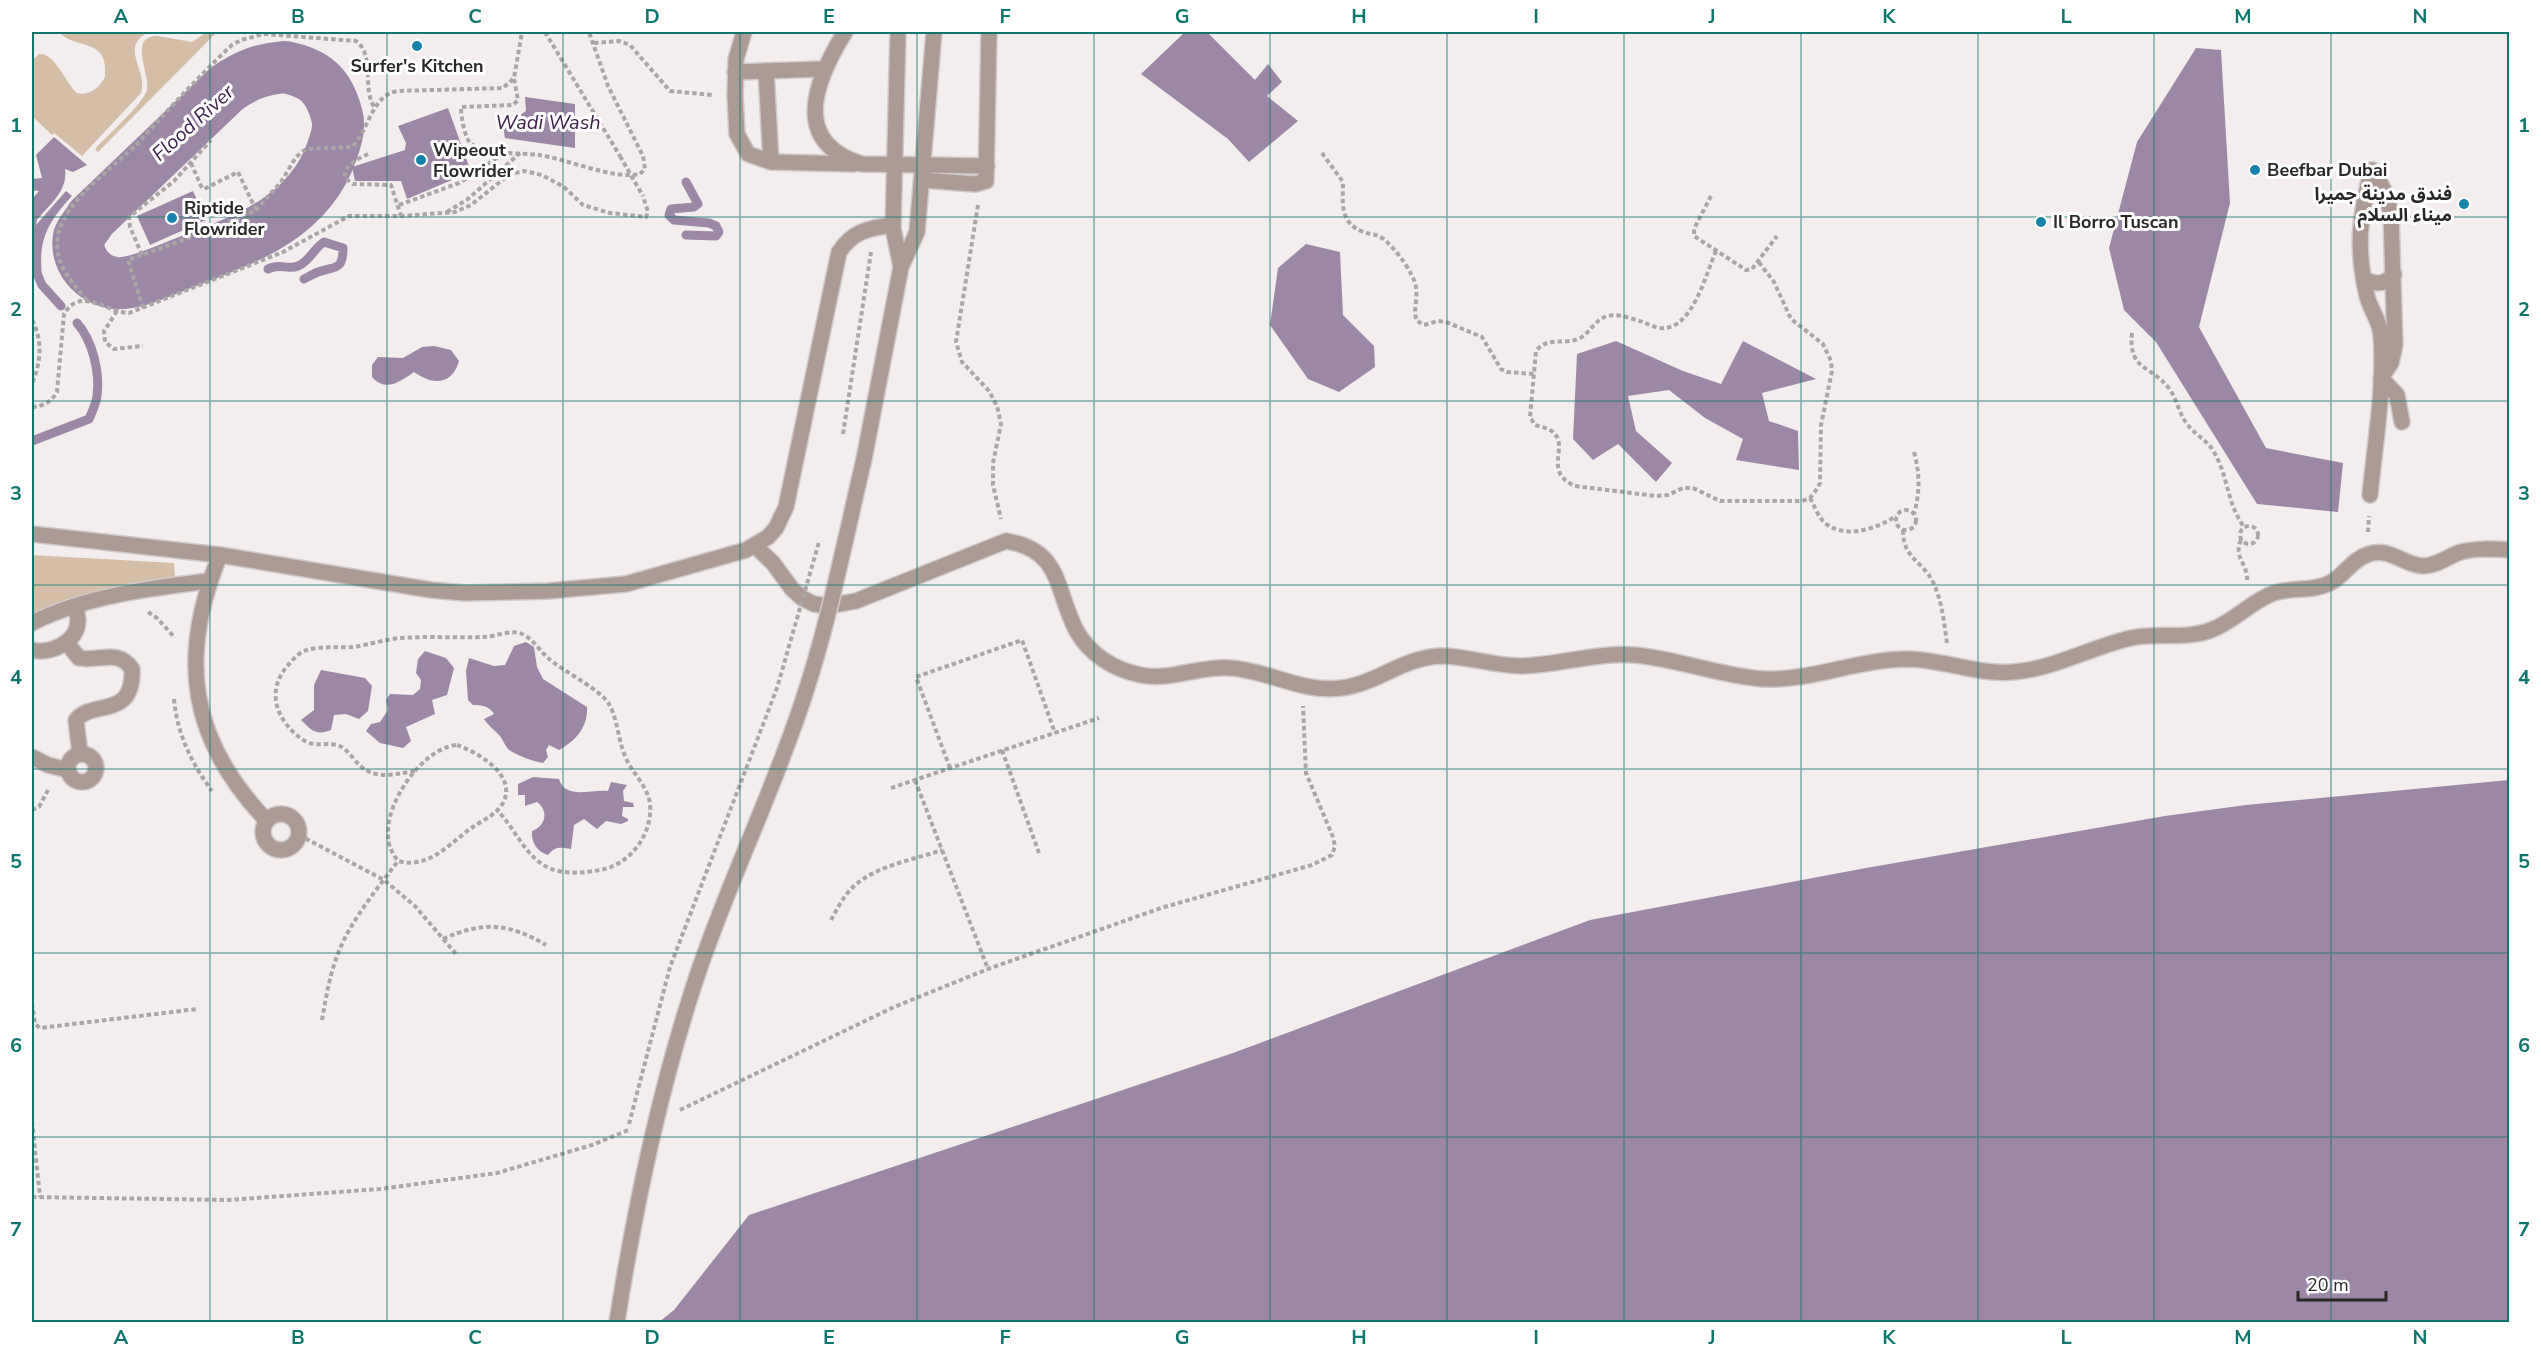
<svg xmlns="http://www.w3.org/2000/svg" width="2541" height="1354" font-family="'Nunito Sans','Noto Sans Arabic',sans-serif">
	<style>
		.green { fill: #d5bea7 }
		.water { fill: #9c88a6 }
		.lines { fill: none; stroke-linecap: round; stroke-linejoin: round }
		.stream { stroke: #9c88a6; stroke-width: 9 }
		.river { stroke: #9c88a6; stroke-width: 52 }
		.minor-casing { stroke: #d0c9ca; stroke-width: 18 }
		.path { stroke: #aba6a6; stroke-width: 4; stroke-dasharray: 4.5 3; stroke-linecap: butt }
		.minor { stroke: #ac9a95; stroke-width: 15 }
		.minor-bridge-casing { stroke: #d0c9ca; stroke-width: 18; stroke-linecap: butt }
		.path-bridge { stroke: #aba6a6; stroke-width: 4; stroke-dasharray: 4.5 3; stroke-linecap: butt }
		.minor-bridge { stroke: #ac9a95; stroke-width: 15 }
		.grid { fill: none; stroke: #0f766e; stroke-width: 1.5; stroke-opacity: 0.55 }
		.poi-dot { fill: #1782ab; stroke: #fff; stroke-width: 2 }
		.labels { text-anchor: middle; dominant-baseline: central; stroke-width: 6; stroke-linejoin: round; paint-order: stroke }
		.poi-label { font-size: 18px; font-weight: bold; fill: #2a2727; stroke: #fff; text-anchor: start }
		.water-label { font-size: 20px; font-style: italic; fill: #3e214b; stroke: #fff }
		.neatline { fill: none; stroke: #0f766e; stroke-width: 2 }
		.grid-label { font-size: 20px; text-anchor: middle; font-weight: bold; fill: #0f766e }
	</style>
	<rect width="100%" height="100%" fill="#f4edee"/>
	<g class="green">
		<path d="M59,32h90c-31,15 0,39 -8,61l-59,63 -28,-23 -2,2 -20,-19v-55l7,-7c17,-1 26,29 38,39 13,3 22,-5 28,-16 4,-41 -29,-26 -46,-45z"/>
		<path d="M207,32h10l-119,120 -3,-3c11,-12 48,-45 52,-59 4,-15 -20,-55 11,-54l34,6z"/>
		<path d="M32,555l142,8 1,14 -101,21 -42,15z"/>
	</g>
	<g class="water">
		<path d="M1185,32h22l48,48 13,-16 14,18 -15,14 31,25 -49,41 -21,-23 -87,-65z"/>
		<path d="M2196,48l25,2 9,153 -31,124 67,121 77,15 -5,49 -81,-8 -101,-162 -32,-32 -15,-62 28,-106z"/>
		<path d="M525,97l50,7v44l-70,-10 -2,-12 23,-15z"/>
		<path d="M448,108l23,64 -64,27 -6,-18h-46l-3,-14 53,-17 1,-7 -8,-17z"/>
		<path d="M54,137l33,28 -14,7 -8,-3c3,22 -15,35 -28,51l-1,5 30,-34 6,5c-24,26 -34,43 -30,80h-10v-77l7,-8 -7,-1v-11l10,-1 -6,-23z"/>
		<path d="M193,191l13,29 -56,25 -13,-29z"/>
		<path d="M1306,244l34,8 3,63 31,31 1,21 -36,25 -31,-13 -38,-54 8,-57z"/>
		<path d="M1616,341l67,30 38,13 22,-43 73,38 -54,14 7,28 29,10 1,39 -63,-10 7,-21 -38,-21 -36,-28 -41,6 8,35 36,32 -16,19 -38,-38 -25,16 -20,-21 4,-85z"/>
		<path d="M434,346l17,4 8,11c-7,25 -27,24 -45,11 -13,9 -28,21 -42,5v-12l6,-8 25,1 19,-11z"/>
		<path d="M526,642l8,5 3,20 6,12 44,28c1,20 -11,34 -28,43l-10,-5 -3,5 2,7 -5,6c-8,-1 -28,-8 -35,-14 -4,-5 -6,-12 -11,-16 -5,-5 -9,-8 -13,-14l10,-5c-5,-8 -12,-9 -21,-9l-5,-5 -2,-29 3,-13 25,8 11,-1 9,-19z"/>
		<path d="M425,651l21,7 8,10 -7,27 -15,5 3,14 -29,13 5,14 -8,7 -23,-5 -14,-12 5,-7 9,-2 8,-12 -2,-10 4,-6 23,1 7,-6 1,-9 -5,-7 2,-14z"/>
		<path d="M321,670l44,8 7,8 -4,25 -9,8 -13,-5 -12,1 -3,15c-15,6 -20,0 -30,-10l13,-10v-25z"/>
		<path d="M533,777l26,2c6,21 32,10 49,12l3,-9 16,3 -4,6 1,10 9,2 1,4h-11l-1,9 6,3v2l-7,3 -15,-3 -9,8 -13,-10 -10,6 -3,24c-10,-2 -16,-3 -23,6 -11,-3 -17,-13 -16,-24 14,-5 17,-20 5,-29l-12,4v-11h-7v-11z"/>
		<path d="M2509,780v542h-1850l15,-12 75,-95 484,-162 357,-133 276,-52 299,-52 81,-11z"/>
	</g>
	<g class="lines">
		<g class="stream">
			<path d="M686,235l30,1 3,-4 -3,-6 -7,-3 -35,-3 -5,-5 2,-6 23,-2 4,-3 -12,-22"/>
			<path d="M32,262l10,23 19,21"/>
			<path d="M268,269c11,-6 20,1 30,-3 12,-5 16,-18 26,-24l19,6c0,23 -8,18 -25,24 -5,2 -10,5 -14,7"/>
			<path d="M32,441l57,-22c3,-7 7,-15 8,-23 3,-23 -4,-55 -20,-73"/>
		</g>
		<path class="river" d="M285,67c30,6 44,18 52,49 3,11 -1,24 -5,35 -23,67 -88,89 -148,112 -19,7 -40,18 -61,20 -24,3 -49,-20 -44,-46 2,-6 9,-13 12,-19l136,-130c19,-13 34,-19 58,-21z"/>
		<g class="minor-casing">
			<g id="minor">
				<path d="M744,32l-8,27 -1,37 2,38 11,20 23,8 83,2"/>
				<path d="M845,32c-29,47 -56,110 17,132l125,2"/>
				<path d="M898,32l-5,196 8,39"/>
				<path d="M766,71l5,91"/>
				<path d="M735,72l89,-3"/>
				<path d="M2372,170c11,14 16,27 19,45l4,130 -4,18 -8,12"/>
				<path d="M922,180l53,4 11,-3 3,-149"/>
				<path d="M2364,279c12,6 21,6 30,-5"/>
				<path d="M2381,378l16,17 5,27"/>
				<path d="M864,459l37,-192 16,-35 17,-200"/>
				<path d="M2370,495c5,-53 15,-108 11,-160 -1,-14 -11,-26 -14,-39 -11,-46 -8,-81 5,-126"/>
				<path d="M32,534l188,21 211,35 34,3 83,-2 78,-7 120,-34 22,-13 8,-9 10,-21 53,-255c14,-21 30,-24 54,-27"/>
				<path d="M755,546l18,17 19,26 10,9 12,6 14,2 28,-5 150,-60c56,9 49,48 70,89 13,24 38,40 65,45 29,6 58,-9 89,-7 38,2 71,25 111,20 36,-4 62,-31 100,-32 27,0 53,10 80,10 39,-1 75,-14 114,-11 43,4 85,21 128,24 50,2 95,-20 146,-20 35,1 69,16 104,13 41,-3 78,-25 118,-34 26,-6 54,2 80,-8 23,-8 40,-29 63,-37 19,-6 38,-1 56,-10 15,-8 22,-24 39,-29 21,-7 34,11 54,12 14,0 25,-10 38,-14 15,-4 32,-3 49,-2"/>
				<path d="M220,555c-42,102 -31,184 46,265"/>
				<path d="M32,623c53,-27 119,-35 177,-42"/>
				<path d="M66,642l13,16c20,4 39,-10 53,11 2,51 -39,30 -56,51l4,34"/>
				<path d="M32,650c18,4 46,-7 46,-30 0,-4 -2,-10 -3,-14"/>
				<circle cx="82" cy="768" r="14"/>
				<path d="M32,757l16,8 20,5"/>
				<circle cx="281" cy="832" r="18"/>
			</g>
		</g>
		<g class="path">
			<path d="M545,32l75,124"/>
			<path d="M594,43l25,-2 11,4 40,46 42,4"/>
			<path d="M514,79l4,21 -5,5 -52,2c0,9 3,28 9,36 11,11 53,10 69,12 29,4 74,25 101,19l5,-5 -2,-13 -35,-70 -19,-54"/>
			<path d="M1322,153l21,29c0,20 -4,39 18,49 6,3 12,3 18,5 12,7 27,27 33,40 10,18 -1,32 5,45l7,4 14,-4 8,1 36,15 19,32 6,3 27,2"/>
			<path d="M368,154c-10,5 -25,11 -23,24l8,6 38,1 10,31"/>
			<path d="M191,163l10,23 3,3 34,-17 18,38"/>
			<path d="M1711,196l-17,33v7l52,34 6,-1 25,-33"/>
			<path d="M399,205l60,-22 47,-31"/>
			<path d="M978,205l-22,137 6,20 27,29 8,15 4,18 -8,39v22l8,34"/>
			<path d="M447,212l21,-13 52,-46"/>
			<path d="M1716,251c-10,23 -23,75 -51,77 -7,1 -15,-3 -22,-6 -11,-3 -24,-9 -36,-6 -13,4 -17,18 -29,23 -15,6 -30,-3 -42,12l-6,66 5,8c6,2 13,3 18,7 17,15 -11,39 22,54l81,10 12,-1 15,-7h10l27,13h82l8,-3 7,-9 3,-6 1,-58 11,-54 -1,-10 -8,-17 -32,-25 -17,-37 -16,-21"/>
			<path d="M142,255l-12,-28 -1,-10 45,-36 37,-41"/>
			<path d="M87,300c-17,-20 -34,-37 -29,-65 7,-35 56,-68 81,-93 30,-33 60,-66 93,-97l9,-5 23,-6 92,7c20,15 5,48 19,67"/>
			<path d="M143,308l-15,-48 91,-33 37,-17 25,-28 15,-25 10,-8 46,-2c17,-17 20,-53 46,-56l105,-3 11,-10 8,-46"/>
			<path d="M117,311l-13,20 1,11 9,7 29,-3"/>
			<path d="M32,320c11,21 9,42 0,64"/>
			<path d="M2132,333c-4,37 18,32 36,54 9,11 10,25 19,37 8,11 22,17 28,30 14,25 11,47 29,73"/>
			<path d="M32,407c12,-1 19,-5 25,-15l7,-78c16,-28 42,-2 65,-1l154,-61 66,-36h52l54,-4 16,-7 39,-31 14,-3 18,4 22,12 19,18 27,8 36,4 2,-5 -5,-16"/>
			<path d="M843,434l28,-182"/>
			<path d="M1914,452c6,22 6,40 0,62"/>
			<path d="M1810,498c5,9 9,22 19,28 21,12 49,2 67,-10"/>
			<circle cx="1906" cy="520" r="10"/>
			<circle cx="2249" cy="535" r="9"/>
			<path d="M1903,530c0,29 19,30 30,52 9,19 11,40 14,61"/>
			<path d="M2368,532l1,-16"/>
			<path d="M2241,540c-8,17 7,24 6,40"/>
			<path d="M148,612l9,6 18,20"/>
			<path d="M174,699c3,35 18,65 38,92"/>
			<path d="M457,745c20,7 61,30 46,58 -7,12 -22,18 -33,26 -23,17 -42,40 -72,32 -6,-8 -10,-16 -10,-26 -2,-34 35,-87 69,-90z"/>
			<path d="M1002,750l37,103"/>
			<path d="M950,768l-34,-91 106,-37 33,93"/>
			<path d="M415,771c-25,4 -44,10 -61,-12 -5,-6 -10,-12 -17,-14 -13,-3 -23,3 -35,-6 -27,-19 -37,-50 -12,-76 4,-5 10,-11 17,-13 12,-4 32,-2 45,-3 17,-2 33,-8 49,-9 27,-2 55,0 82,-1 12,0 28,-8 39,-3 10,4 18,17 26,24 16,14 52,31 61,46 9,16 9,36 16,52 6,16 23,30 25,48 3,30 -20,61 -50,66 -16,3 -37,5 -53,-3 -23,-12 -32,-39 -50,-57"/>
			<path d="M915,780l73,189"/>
			<path d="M891,788l208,-70"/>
			<path d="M32,810l7,-3 10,-19"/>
			<path d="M299,835l85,45 31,26 41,48"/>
			<path d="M831,920c6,-11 12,-23 21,-32 22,-22 61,-28 90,-38"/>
			<path d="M443,939c40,-18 66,-16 103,6"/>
			<path d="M32,1003l3,21 5,4 157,-19"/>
			<path d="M322,1020c4,-23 8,-47 17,-69 13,-32 38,-62 59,-90"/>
			<path d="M680,1110l214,-103 94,-38 173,-61 151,-43 20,-10 3,-9 -2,-9 -27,-64 -3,-67"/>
			<path d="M32,1121l8,76"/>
			<path d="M32,1197l196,3 152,-11 117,-16 95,-28 39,-16"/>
		</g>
		<use href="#minor" class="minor"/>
		<g class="minor-bridge-casing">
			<path id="minor-bridge" d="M617,1322c18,-116 42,-231 79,-343 31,-94 76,-184 107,-279 26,-78 42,-160 61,-241"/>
		</g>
		<g class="path-bridge">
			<path d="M620,156l23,40"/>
			<path d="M629,1124l41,-157 107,-279 42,-146"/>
		</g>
		<use href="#minor-bridge" class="minor-bridge"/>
	</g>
	<path class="grid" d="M210,32v1290M387,32v1290M563,32v1290M740,32v1290M917,32v1290M1094,32v1290M1270,32v1290M1447,32v1290M1624,32v1290M1801,32v1290M1978,32v1290M2154,32v1290M2331,32v1290M32,217h2478M32,401h2478M32,585h2478M32,769h2478M32,953h2478M32,1137h2478"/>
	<g class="poi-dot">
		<circle cx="417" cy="46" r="6"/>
		<circle cx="421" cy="160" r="6"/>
		<circle cx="2255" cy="170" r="6"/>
		<circle cx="2464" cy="204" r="6"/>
		<circle cx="172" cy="218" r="6"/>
		<circle cx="2041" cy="222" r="6"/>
	</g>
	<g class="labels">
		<g class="poi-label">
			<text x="417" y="66" text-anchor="middle">Surfer's Kitchen</text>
			<text x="433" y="150">Wipeout<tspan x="433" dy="21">Flowrider</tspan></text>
			<text x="2267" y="170">Beefbar Dubai</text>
			<text x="2452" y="194" text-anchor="end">فندق مدينة جميرا<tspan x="2452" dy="21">ميناء السلام</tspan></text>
			<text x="184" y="208">Riptide<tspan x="184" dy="21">Flowrider</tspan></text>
			<text x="2053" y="222">Il Borro Tuscan</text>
		</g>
		<g class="water-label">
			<text x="548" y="122">Wadi Wash</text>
			<text transform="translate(193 123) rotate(-42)">Flood River</text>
		</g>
	</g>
	<rect width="2541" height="1354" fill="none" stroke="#ffffff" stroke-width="66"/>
	<path d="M2298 1291v9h88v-9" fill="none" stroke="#2a2727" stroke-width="3"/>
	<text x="2307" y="1291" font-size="18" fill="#2a2727" stroke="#ffffff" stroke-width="4.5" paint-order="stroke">20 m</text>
	<rect x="33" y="33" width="2475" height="1288" class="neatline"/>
	<g class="grid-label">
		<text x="121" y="23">A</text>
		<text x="298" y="23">B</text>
		<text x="475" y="23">C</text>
		<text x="652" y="23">D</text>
		<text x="829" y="23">E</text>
		<text x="1005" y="23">F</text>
		<text x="1182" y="23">G</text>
		<text x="1359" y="23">H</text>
		<text x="1536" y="23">I</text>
		<text x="1712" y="23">J</text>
		<text x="1889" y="23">K</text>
		<text x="2066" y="23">L</text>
		<text x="2243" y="23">M</text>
		<text x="2420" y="23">N</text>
		<text x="16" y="132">1</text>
		<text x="2524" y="132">1</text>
		<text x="16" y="316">2</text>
		<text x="2524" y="316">2</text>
		<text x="16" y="500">3</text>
		<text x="2524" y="500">3</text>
		<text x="16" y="684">4</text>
		<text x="2524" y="684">4</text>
		<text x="16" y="868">5</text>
		<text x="2524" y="868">5</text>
		<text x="16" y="1052">6</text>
		<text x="2524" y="1052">6</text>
		<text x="16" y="1236">7</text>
		<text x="2524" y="1236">7</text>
		<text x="121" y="1344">A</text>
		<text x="298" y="1344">B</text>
		<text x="475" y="1344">C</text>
		<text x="652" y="1344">D</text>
		<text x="829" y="1344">E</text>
		<text x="1005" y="1344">F</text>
		<text x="1182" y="1344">G</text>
		<text x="1359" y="1344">H</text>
		<text x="1536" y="1344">I</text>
		<text x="1712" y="1344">J</text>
		<text x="1889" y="1344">K</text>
		<text x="2066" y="1344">L</text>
		<text x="2243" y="1344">M</text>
		<text x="2420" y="1344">N</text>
	</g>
</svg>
